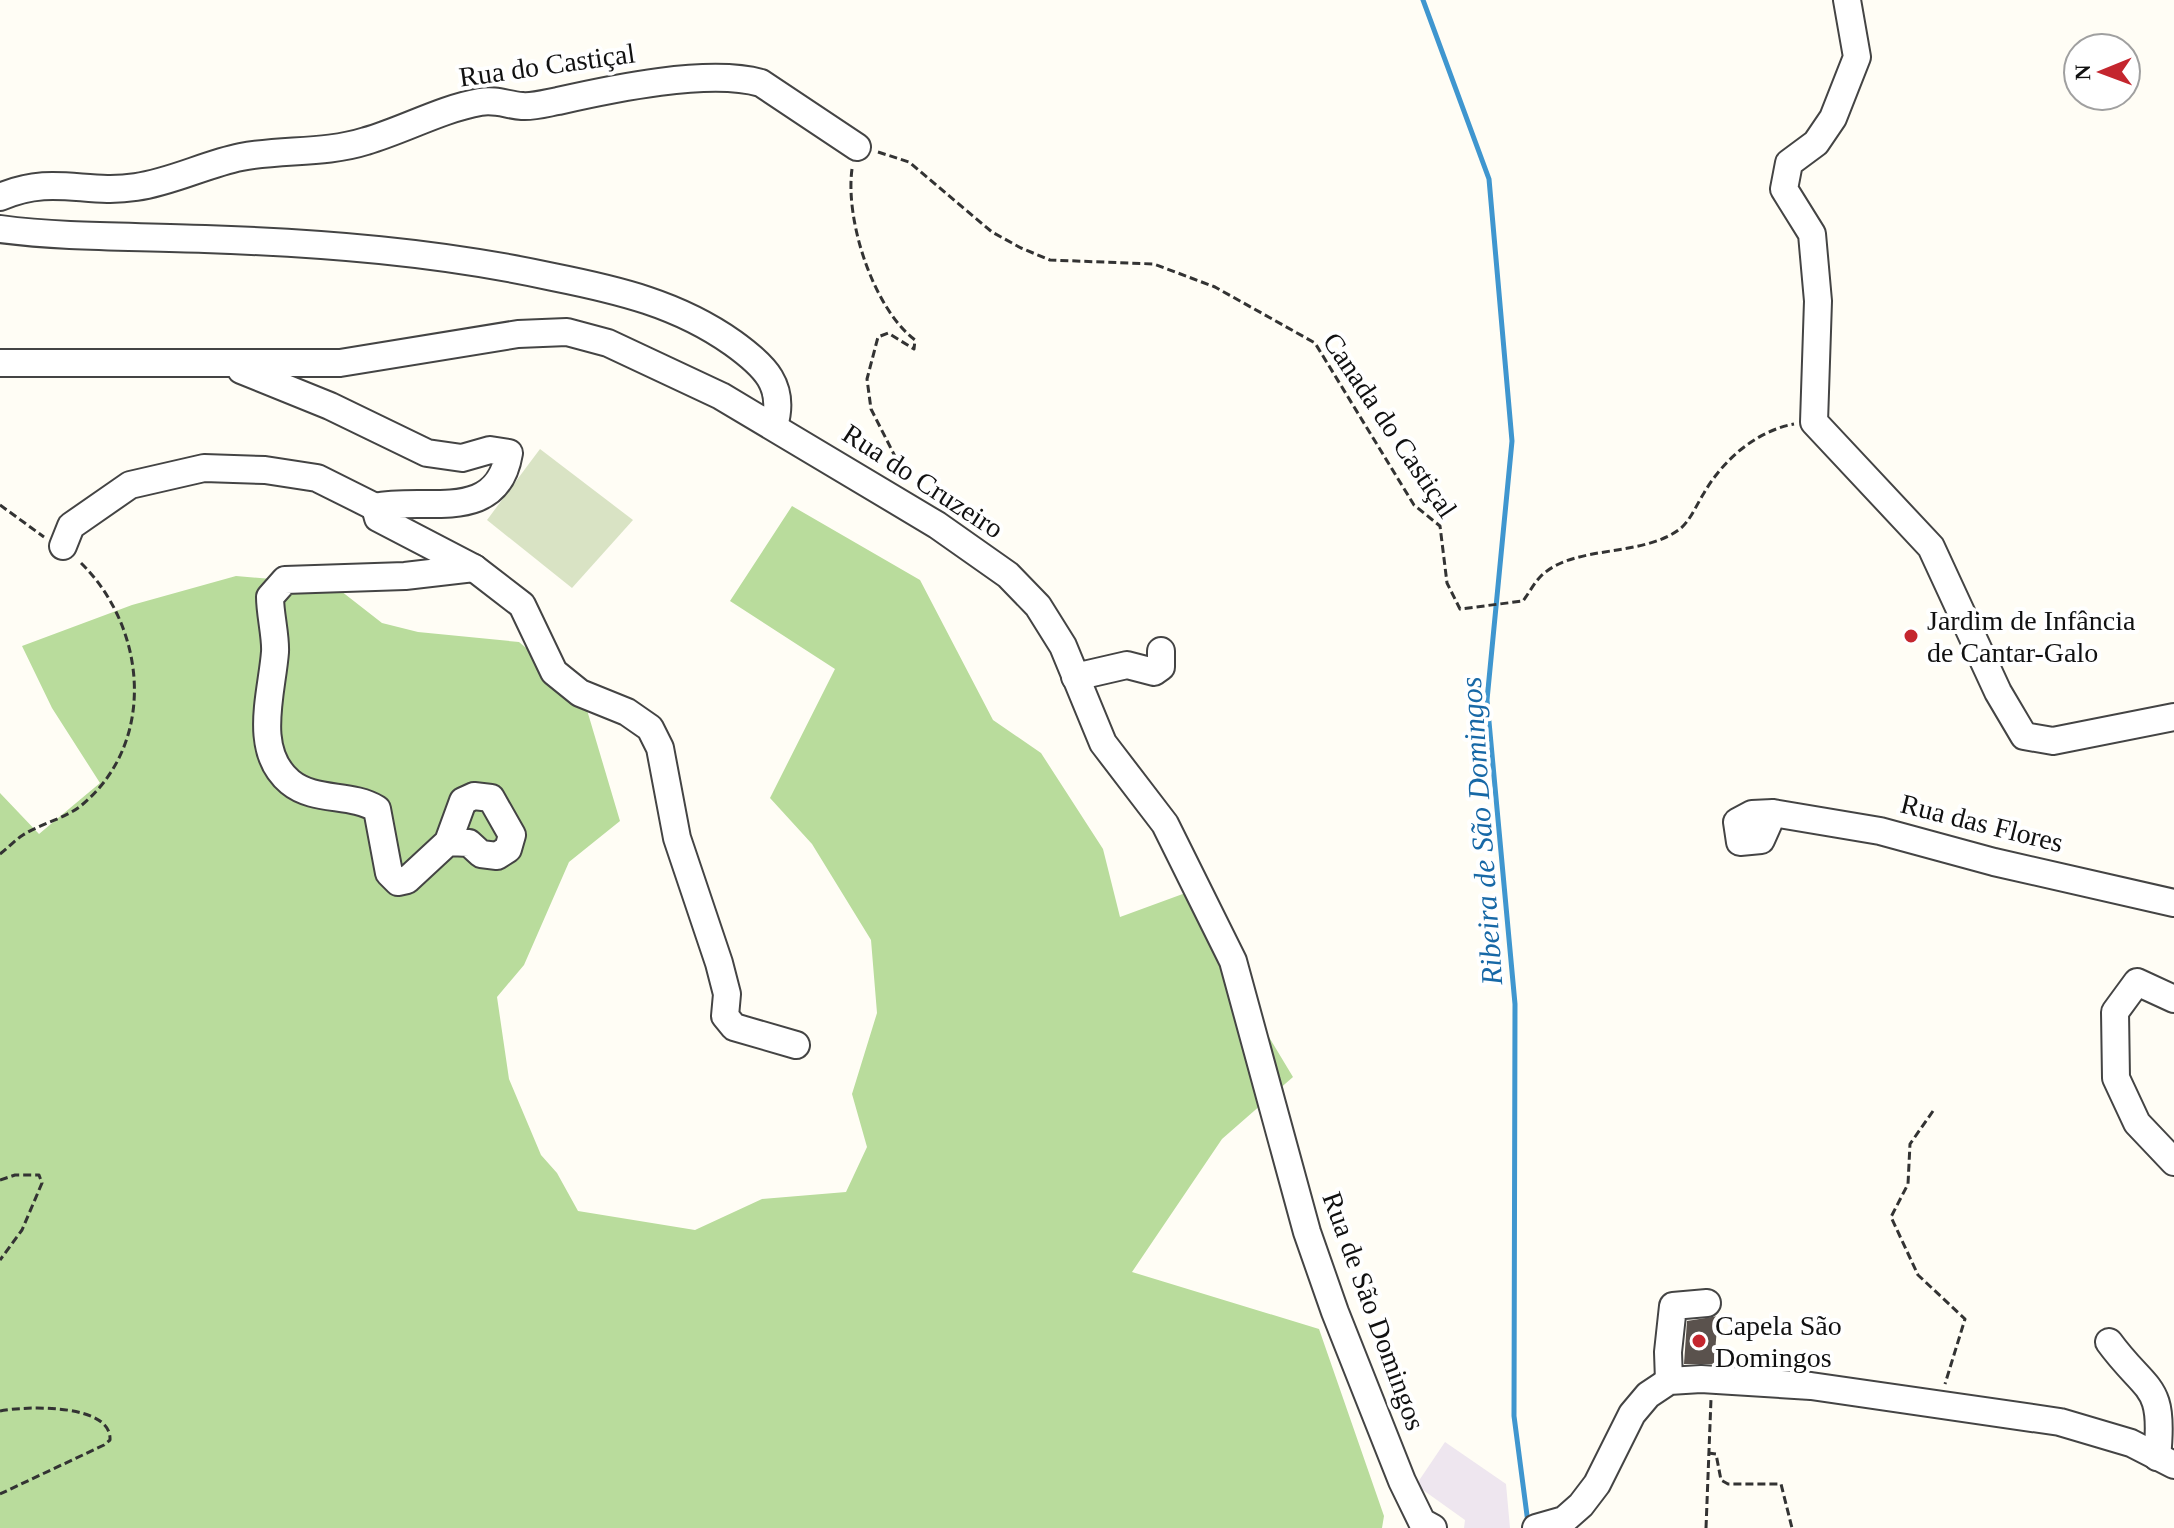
<svg xmlns="http://www.w3.org/2000/svg" width="2174" height="1528" font-family="'Times New Roman',serif">
	<style>
		.industrial { fill: #eee6ef }
		.forest { fill: #b9dc9c }
		.cemetery { fill: #d9e3c4 }
		.lines { fill: none; stroke-linecap: round; stroke-linejoin: round }
		.stream { stroke: #3f96cf; stroke-width: 5 }
		.building { fill: #5a524d }
		.minor-casing { stroke: #444; stroke-width: 30 }
		.path { stroke: #333; stroke-width: 3; stroke-dasharray: 8 4; stroke-linecap: butt }
		.minor { stroke: #fff; stroke-width: 26 }
		.poi-dot { fill: #c4262e; stroke: #fff; stroke-width: 3 }
		.labels { text-anchor: middle; dominant-baseline: central; stroke-width: 8; stroke-linejoin: round; paint-order: stroke }
		.street-label { font-size: 28px; fill: #111; stroke: #fff }
		.poi-label { font-size: 28px; fill: #111; stroke: #fff; text-anchor: start }
		.water-label { font-size: 30px; font-style: italic; fill: #1768a6; stroke: #fff }
	</style>
	<rect width="100%" height="100%" fill="#fffdf5"/>
	<path class="industrial" d="M1445,1442l61,42 4,44h-46l1,-8 -49,-35z"/>
	<path class="forest" d="M792,506l128,74 73,140 48,33 62,96 17,68 90,-33 41,123 42,70 -71,62 -90,133 187,57 65,187 -2,12h-1382v-735l39,41 61,-51 -48,-75 -30,-62 110,-41 104,-29 96,8 50,39 36,9 101,10 30,25 38,43 33,111 -51,41 -45,103 -27,32 12,82 32,76 16,18 21,38 117,19 67,-31 84,-7 21,-45 -15,-53 25,-81 -6,-73 -59,-96 -42,-46 65,-129 -105,-68z"/>
	<path class="cemetery" d="M540,449l93,71 -61,68 -85,-68z"/>
	<g class="lines">
		<path class="stream" d="M1423,0l66,179 23,262 -25,259 28,304 -1,412 14,107"/>
	</g>
	<path class="building" d="M1718,1316l-4,48h-30l3,-43z"/>
	<g class="lines">
		<g class="minor-casing">
			<g id="minor">
				<path d="M1847,0l10,57 -24,61 -17,25 -27,20 -5,26 28,45 6,67 -4,121 117,125 67,145 26,44 29,5 121,-24"/>
				<path d="M0,197c53,-23 85,-2 136,-10 36,-5 70,-23 105,-30 41,-8 84,-3 125,-16 38,-11 75,-32 114,-39 16,-3 27,3 42,4 11,1 25,-3 36,-5 53,-12 151,-33 203,-18l96,64"/>
				<path d="M0,229c67,9 137,7 205,10 117,4 234,13 348,38 65,13 125,27 180,66 32,23 53,43 41,83"/>
				<path d="M0,363h340l178,-29 49,-2 41,11 113,53 216,129 71,50 30,31 25,40 40,97 62,81 68,137 74,271 28,80 67,169 20,41 11,6"/>
				<path d="M241,370l89,36 97,47 35,5 28,-8 19,3c-12,72 -83,43 -134,54l3,11 96,50 48,37 32,67 26,21 47,19 23,16 10,20 17,90 42,125 8,31 -2,22 9,11 62,18"/>
				<path d="M63,546l8,-20 59,-41 74,-17 61,2 52,8 58,29"/>
				<path d="M1075,677l52,-12 27,7 7,-5v-16"/>
				<path d="M1773,813l-12,27 -21,2 -3,-20 15,-8 21,-1 107,18 114,31 180,41"/>
				<path d="M448,842l21,1 12,11 16,2 11,-7 4,-14 -21,-37 -17,-2 -11,5 -15,41 -41,38 -9,2 -9,-9 -12,-64c-26,-16 -63,-7 -87,-27 -38,-32 -18,-89 -15,-130 1,-15 -5,-38 -5,-55l15,-17 120,-4 69,-8"/>
				<path d="M2174,999l-37,-17 -22,30 1,66 21,45 37,39"/>
				<path d="M2109,1342c38,52 56,40 48,115"/>
				<path d="M1669,1381l-1,-29 5,-46 34,-3"/>
				<path d="M1536,1528l28,-8 17,-15 16,-21 35,-70 16,-19 21,-14 32,-2 110,7 249,36 71,21 43,22"/>
			</g>
		</g>
		<g class="path">
			<path d="M878,152l31,10 83,70 29,16 29,12 104,4 61,23 100,56 99,162 26,21 7,57 13,26 63,-8c6,-8 11,-18 18,-25 33,-32 100,-18 139,-47 10,-8 17,-25 24,-36 19,-33 52,-62 90,-69"/>
			<path d="M852,169c-7,51 21,139 63,171l-1,9 -26,-16 -10,4 -11,42 4,30 36,71"/>
			<path d="M0,505l44,32"/>
			<path d="M0,854c8,-6 15,-14 23,-19 19,-12 44,-17 60,-31 75,-64 63,-179 -4,-243"/>
			<path d="M1933,1111l-23,33 -2,40 -17,33 27,58 47,44 -20,65"/>
			<path d="M0,1180l15,-5h24l3,8 -20,47 -22,30"/>
			<path d="M0,1411c25,-5 112,-8 110,29l-6,5 -104,49"/>
			<path d="M1708,1453l8,1 5,26 7,4h53l11,44"/>
			<path d="M1706,1528l5,-129"/>
		</g>
		<use href="#minor" class="minor"/>
	</g>
	<g class="poi-dot">
		<circle cx="1911" cy="636" r="8"/>
		<circle cx="1699" cy="1341" r="8"/>
	</g>
	<g class="labels">
		<g class="street-label">
			<text transform="translate(547 65) rotate(-8)">Rua do Castiçal</text>
			<text transform="translate(1390 425) rotate(56)">Canada do Castiçal</text>
			<text transform="translate(923 481) rotate(33)">Rua do Cruzeiro</text>
			<text transform="translate(1982 823) rotate(14)">Rua das Flores</text>
			<text transform="translate(1374 1311) rotate(70)">Rua de São Domingos</text>
		</g>
		<g class="poi-label">
			<text x="1927" y="620">Jardim de Infância<tspan x="1927" dy="32">de Cantar-Galo</tspan></text>
			<text x="1715" y="1325">Capela São<tspan x="1715" dy="32">Domingos</tspan></text>
		</g>
		<g class="water-label">
			<text transform="translate(1481 831) rotate(-94)">Ribeira de São Domingos</text>
		</g>
	</g>
	<g transform="translate(2102 72) rotate(269)"><circle r="38" fill="#ffffff" stroke="#a0a0a0" stroke-width="2"/>
	<path d="M0-6L14 30L0 20L-14 30Z" fill="#c4262e"/>
	<text y="-12" font-size="22" font-weight="bold" text-anchor="middle" fill="#111111">N</text>
	</g>
</svg>
